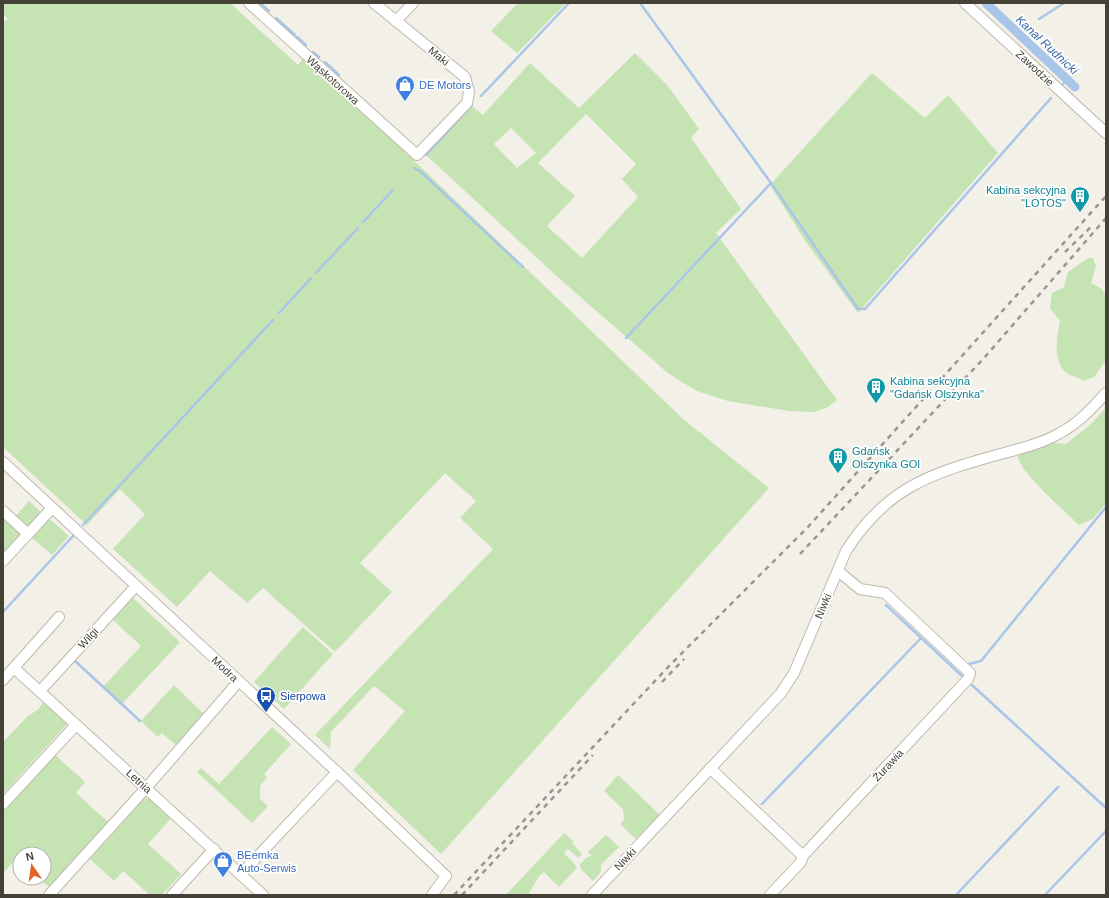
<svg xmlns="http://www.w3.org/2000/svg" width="1109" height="898" font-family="Arial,sans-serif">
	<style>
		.green { fill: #c6e3b4; fill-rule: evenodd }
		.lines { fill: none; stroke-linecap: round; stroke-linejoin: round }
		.stream { stroke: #a9c5e9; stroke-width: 2.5 }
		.canal { stroke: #a9c5e9; stroke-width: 9 }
		.minor-casing { stroke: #bdb9ab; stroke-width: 12 }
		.minor { stroke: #fff; stroke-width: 10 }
		.rail { stroke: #969696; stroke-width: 2.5; stroke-dasharray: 5 5; stroke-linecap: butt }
		.labels { text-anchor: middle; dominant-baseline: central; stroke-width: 3.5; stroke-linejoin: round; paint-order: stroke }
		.street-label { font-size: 11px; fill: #454137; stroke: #fff }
		.shop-label { font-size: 11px; fill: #366cbe; stroke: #fff; text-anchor: start }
		.culture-label { font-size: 11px; fill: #0d838f; stroke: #fff; text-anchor: start }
		.transit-label { font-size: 11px; fill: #164399; stroke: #fff; text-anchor: start }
		.water-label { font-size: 12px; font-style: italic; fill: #3a68a7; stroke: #fff }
	</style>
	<rect width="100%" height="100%" fill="#f2f0e7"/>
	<g class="green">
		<path d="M3,3h227l68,62 7,-9 378,363 86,69 -328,366 -88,-84 52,-59 -31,-25 -43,46 -1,17 -15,-14 178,-186 -33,-31 16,-17 -31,-28 -85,90 32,29 -57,60 -72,-64 -16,15 -37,-32 -33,36 -64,-58 32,-35 -25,-25 -33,36 -84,-78v-424l5,-5 -5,-3z"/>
		<path d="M518,3h48l-49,50 -26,-22z"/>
		<path d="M635,53l33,33 31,43 -8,9 50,71 -25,24 121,167 -9,7 -14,5 -25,-1 -61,-10 -31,-10 -28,-17 -107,-93 -136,-126 46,-49 11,9 47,-52 49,45zM586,114l50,50 -14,15 16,18 -56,61 -35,-32 28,-30 -37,-33zM511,128l25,25 -19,15 -23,-24z"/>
		<path d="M872,73l53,45 23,-23 50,58 -140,160 -52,-71 -36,-57z"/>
		<path d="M1088,258h5l3,8 -5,17 11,6 4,8v63l-12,17 -11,4c-5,-5 -11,-4 -16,-8 -15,-11 -10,-37 -7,-52l-10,-13 2,-15 12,-6 4,-15z"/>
		<path d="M1106,408v95l-13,16 -14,6c-13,-13 -60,-53 -61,-69l36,-13 12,1 24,-19z"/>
		<path d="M29,501l14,13 -12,13 -5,1 -12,-10z"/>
		<path d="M3,513l23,21 -23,24z"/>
		<path d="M47,517l22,19 -17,19 -21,-18z"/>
		<path d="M133,598l47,44 -58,62 -19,-17 38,-41 -28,-26z"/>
		<path d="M303,627l30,27 -49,55 -30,-27z"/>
		<path d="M174,685l31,30 -28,31 -15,-13 -4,4 -17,-16z"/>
		<path d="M45,700l24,22 -66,72v-52l26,-27 9,-5z"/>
		<path d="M272,727l19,17 -27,30 3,3 -7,9v13l8,7 -16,17 -55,-51 4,-4 18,16z"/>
		<path d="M55,755l30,27 -9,11 33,30 -59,65 -11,-10h5v-24h-24v7l-3,-3 -14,15v-64z"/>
		<path d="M618,775l42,40 -24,24 -16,-15 4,-4 -1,-11 -19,-18z"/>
		<path d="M149,798l24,18 -25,28 33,30 -19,21h-12l-27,-24 -9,10 -24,-22 54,-60z"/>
		<path d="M564,833l10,8 -2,2 10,11 -4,4 -10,-9 -4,4 12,12 -1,1 2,2 -18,19 -15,-15 -5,4 -11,19h-22z"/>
		<path d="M606,835l13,12 -18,18v7l-8,9 -12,-12 -1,-5 7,-7 5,-1 -4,-4z"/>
	</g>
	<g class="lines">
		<g class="stream">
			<path d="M260,3l9,8"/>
			<path d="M640,3l131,180 87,126h7l186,-211"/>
			<path d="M276,18l19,17"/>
			<path d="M1039,19l25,-16"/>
			<path d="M297,37l9,8"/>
			<path d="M313,52l6,5"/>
			<path d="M325,62l14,13"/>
			<path d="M1063,84l4,-5"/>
			<path d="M481,96l88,-93"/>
			<path d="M426,155l46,-50"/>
			<path d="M414,168l6,3 103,96"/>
			<path d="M363,222l30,-32"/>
			<path d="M316,273l42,-45"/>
			<path d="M279,313l32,-35"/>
			<path d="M626,338l145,-155"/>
			<path d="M83,525l190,-205"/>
			<path d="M886,605l76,71"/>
			<path d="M3,612l71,-77"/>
			<path d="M74,660l66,61"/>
			<path d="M969,664l12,-3 125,-154"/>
			<path d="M972,685l134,123"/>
			<path d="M762,804l159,-166"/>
			<path d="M956,895l102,-108"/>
			<path d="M1045,895l61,-64"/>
		</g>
		<path class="canal" d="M986,3l89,84"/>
		<g class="minor-casing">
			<g id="minor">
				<path d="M249,3l168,152 50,-52 2,-11 -4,-15 -91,-74"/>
				<path d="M965,3l141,130"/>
				<path d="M396,21l17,-18"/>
				<path d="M3,462l334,310 109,104 -14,19"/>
				<path d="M3,511l25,23"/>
				<path d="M3,561l49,-53"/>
				<path d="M14,668l249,227"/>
				<path d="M3,680l56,-63"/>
				<path d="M40,691l96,-105"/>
				<path d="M710,768l93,88"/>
				<path d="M3,804l73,-79"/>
				<path d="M241,874l96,-102"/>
				<path d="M49,895l97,-107 93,-107"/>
				<path d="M172,895l42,-46"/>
				<path d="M592,895l189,-202 13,-20 52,-122c40,-63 83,-77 151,-96 22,-6 44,-11 63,-22 19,-10 32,-25 46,-40"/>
				<path d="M770,895l31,-33 2,-6 10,-11 155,-166 2,-6 -85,-80 -25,-4 -22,-18"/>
			</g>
		</g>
		<use href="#minor" class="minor"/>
		<g class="rail">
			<path d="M1065,252l27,-26"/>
			<path d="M800,554l184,-196 122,-140"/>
			<path d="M662,682l22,-23"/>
			<path d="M454,895l216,-230 137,-137 299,-332"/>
			<path d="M462,895l131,-140"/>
		</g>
	</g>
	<defs>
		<g id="shop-pin" transform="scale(1)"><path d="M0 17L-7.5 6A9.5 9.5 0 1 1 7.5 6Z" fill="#3f7fe0" stroke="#fff"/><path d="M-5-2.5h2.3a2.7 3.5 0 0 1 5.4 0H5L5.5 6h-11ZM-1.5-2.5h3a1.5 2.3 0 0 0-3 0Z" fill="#fff"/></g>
		<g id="building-pin" transform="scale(1)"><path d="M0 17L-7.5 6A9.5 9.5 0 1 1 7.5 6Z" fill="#0f9aa8" stroke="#fff"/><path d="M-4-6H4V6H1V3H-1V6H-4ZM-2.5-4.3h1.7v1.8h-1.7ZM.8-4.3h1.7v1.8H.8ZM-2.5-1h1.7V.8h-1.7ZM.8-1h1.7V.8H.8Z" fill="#fff"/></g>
		<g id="bus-pin" transform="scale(1)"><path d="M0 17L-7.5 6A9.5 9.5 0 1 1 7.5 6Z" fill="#1a4fb4" stroke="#fff"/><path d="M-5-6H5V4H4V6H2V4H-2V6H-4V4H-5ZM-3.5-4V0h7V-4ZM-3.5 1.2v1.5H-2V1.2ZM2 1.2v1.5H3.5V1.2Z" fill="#fff"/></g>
	</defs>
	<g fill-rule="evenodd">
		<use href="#shop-pin" x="405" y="85"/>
		<use href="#building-pin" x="1080" y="196"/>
		<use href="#building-pin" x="876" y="387"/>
		<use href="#building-pin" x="838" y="457"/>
		<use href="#bus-pin" x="266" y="696"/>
		<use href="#shop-pin" x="223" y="861"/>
	</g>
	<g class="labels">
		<g class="street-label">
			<text transform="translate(439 56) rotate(39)">Maki</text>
			<text transform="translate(1035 68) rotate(43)">Zawodzie</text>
			<text transform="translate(333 80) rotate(42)">Wąskotorowa</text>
			<text transform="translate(823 606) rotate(-67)">Niwki</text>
			<text transform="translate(88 638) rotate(-48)">Wilgi</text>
			<text transform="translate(225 669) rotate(43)">Modra</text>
			<text transform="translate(888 765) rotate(-47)">Żurawia</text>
			<text transform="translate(139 781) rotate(42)">Letnia</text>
			<text transform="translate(625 859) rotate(-47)">Niwki</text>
		</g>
		<g class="shop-label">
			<text x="419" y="85">DE Motors</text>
			<text x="237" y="855">BEemka<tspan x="237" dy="13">Auto-Serwis</tspan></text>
		</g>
		<g class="culture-label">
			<text x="1066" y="190" text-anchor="end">Kabina sekcyjna<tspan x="1066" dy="13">"LOTOS"</tspan></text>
			<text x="890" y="381">Kabina sekcyjna<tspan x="890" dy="13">"Gdańsk Olszynka"</tspan></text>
			<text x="852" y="451">Gdańsk<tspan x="852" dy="13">Olszynka GOl</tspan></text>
		</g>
		<g class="transit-label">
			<text x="280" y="696">Sierpowa</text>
		</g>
		<g class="water-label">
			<text transform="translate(1047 45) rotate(43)">Kanał Rudnicki</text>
		</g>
	</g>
	<rect width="1109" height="898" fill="none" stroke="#454137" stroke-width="8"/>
	<g transform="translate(32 866) rotate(347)"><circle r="19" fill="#ffffff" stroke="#b5b3af"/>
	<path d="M0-3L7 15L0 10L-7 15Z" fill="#e6632a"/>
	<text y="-6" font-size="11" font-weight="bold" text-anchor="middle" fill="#454137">N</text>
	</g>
</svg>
